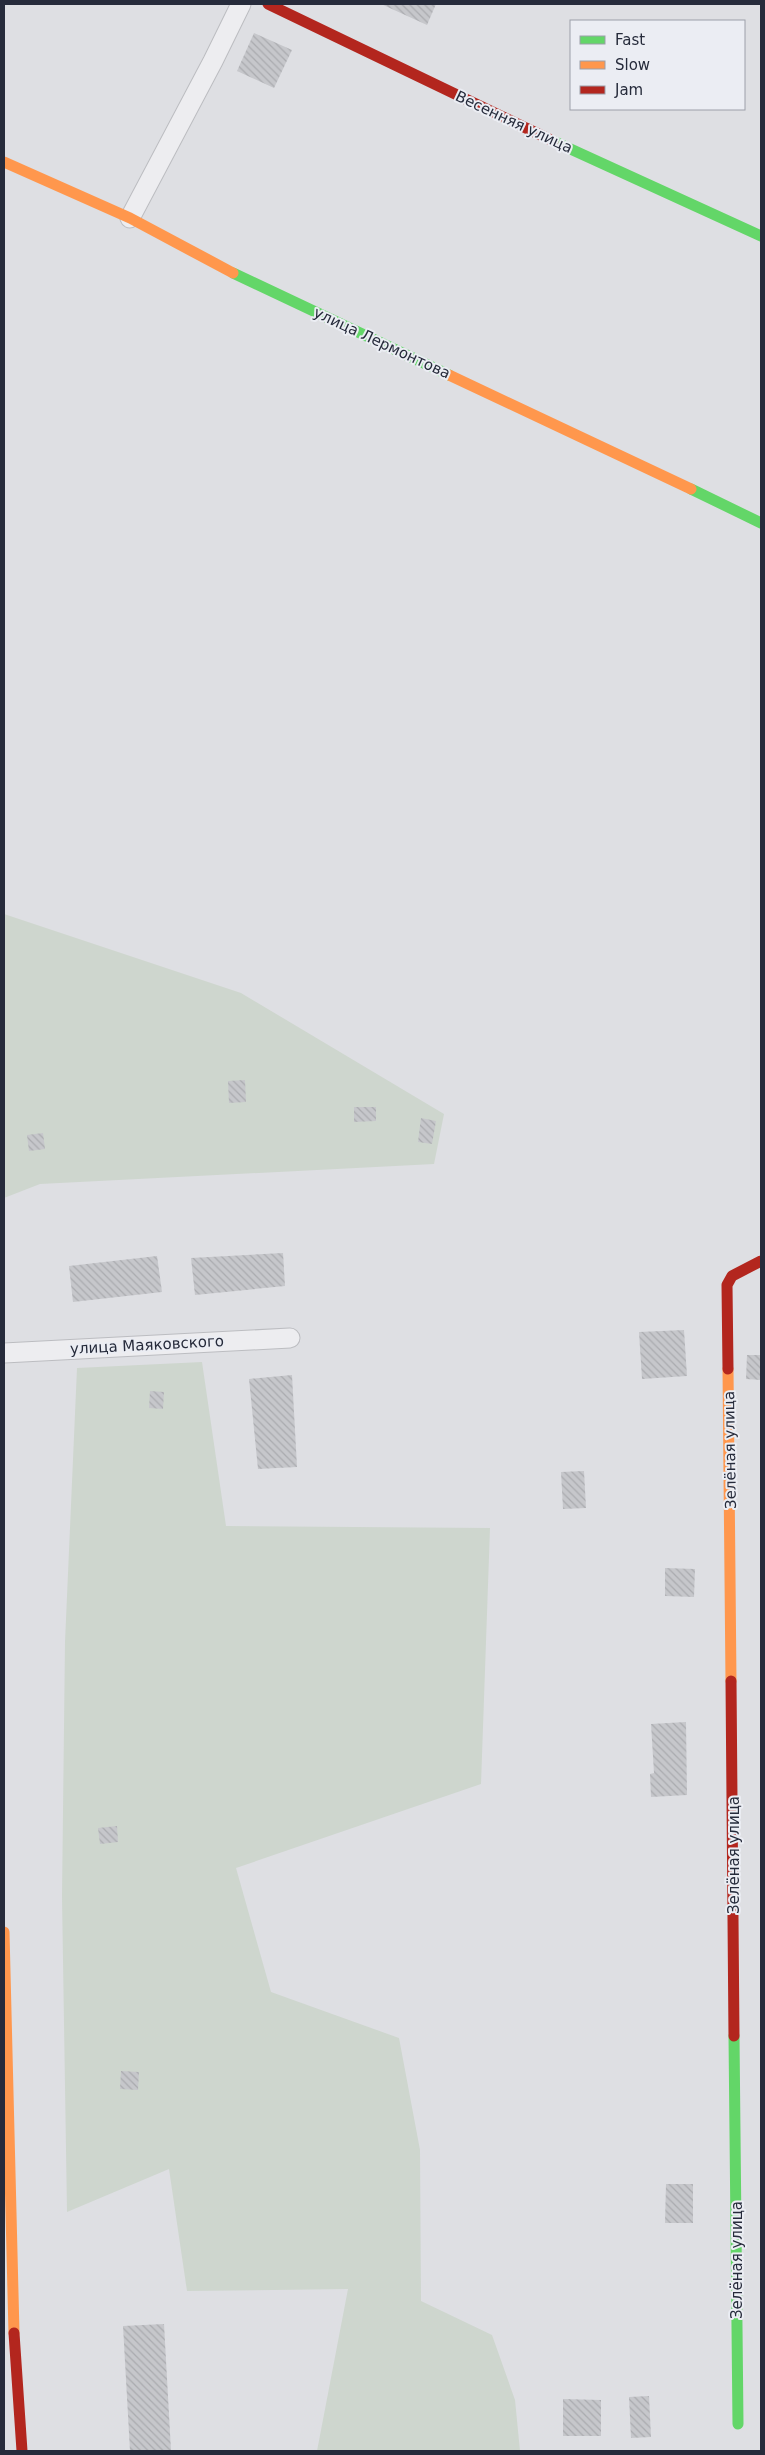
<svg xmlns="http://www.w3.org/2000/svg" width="765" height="2455" font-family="'DejaVu Sans',sans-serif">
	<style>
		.green { fill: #ced6ce }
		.building { fill: url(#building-back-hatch) }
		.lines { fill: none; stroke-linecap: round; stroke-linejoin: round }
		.street-casing { stroke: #bcbdc1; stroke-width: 21 }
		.street { stroke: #ededf0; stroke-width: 19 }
		.fast { stroke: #63d668; stroke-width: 11 }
		.slow { stroke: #ff974d; stroke-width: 11 }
		.jam { stroke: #b3261e; stroke-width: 11 }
		.labels { text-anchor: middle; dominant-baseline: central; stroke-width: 4; stroke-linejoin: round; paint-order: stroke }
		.street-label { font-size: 15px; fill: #262b3b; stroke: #ebedf3 }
	</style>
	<defs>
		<pattern id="building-back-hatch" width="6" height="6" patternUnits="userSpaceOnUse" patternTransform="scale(1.25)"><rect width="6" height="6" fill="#c6c7cb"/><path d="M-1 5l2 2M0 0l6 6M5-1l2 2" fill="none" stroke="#aaabaf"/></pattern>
	</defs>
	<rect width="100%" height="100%" fill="#dedfe3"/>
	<g class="green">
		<path d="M4,914l237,79 203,121 -10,50 -394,20 -36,14z"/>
		<path d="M202,1362l24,164 264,2 -9,256 -245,84 35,124 128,46 21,112 1,151 71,34 23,65 5,51h-203l31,-162 -161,2 -18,-122 -102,43 -5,-315 3,-255 12,-274z"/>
	</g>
	<g class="building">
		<path d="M381,4h55l-9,21z"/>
		<path d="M254,33l38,17 -18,38 -37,-17z"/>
		<path d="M245,1080l1,22 -17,1 -1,-22z"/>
		<path d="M354,1107h22v14l-22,1z"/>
		<path d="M421,1118l15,3 -4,23 -14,-2z"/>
		<path d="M43,1133l2,16 -16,2 -2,-16z"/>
		<path d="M283,1253l2,33 -90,9 -4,-37z"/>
		<path d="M157,1256l5,36 -89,10 -4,-36z"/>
		<path d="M684,1330l3,46 -45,3 -3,-47z"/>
		<path d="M747,1355h14v25l-15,-1z"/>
		<path d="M292,1375l5,92 -39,2 -9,-90z"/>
		<path d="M150,1391l14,1 -1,17 -14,-1z"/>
		<path d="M584,1471l2,37 -23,1 -2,-37z"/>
		<path d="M665,1568l30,1 -1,28 -29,-1z"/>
		<path d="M686,1722l1,73 -36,2 -1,-23 4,-1 -3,-49z"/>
		<path d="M117,1826l1,16 -18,2 -2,-16z"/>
		<path d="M121,2071l18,1 -1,18 -18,-1z"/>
		<path d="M666,2184h27v39h-28z"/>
		<path d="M164,2324l7,127h-41l-7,-125z"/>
		<path d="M649,2396l2,41 -20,1 -2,-41z"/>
		<path d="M563,2399l38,1v36h-38z"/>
	</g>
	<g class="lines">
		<g class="street-casing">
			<g id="street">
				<path d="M130,218l83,-157 28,-57"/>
				<path d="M4,1353l286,-15"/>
			</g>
		</g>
		<use href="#street" class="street"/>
		<g class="fast">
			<path d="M553,141l208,95"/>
			<path d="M233,273l216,102"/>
			<path d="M691,489l70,34"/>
			<path d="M734,2036l4,388"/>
		</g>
		<g class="slow">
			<path d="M4,162l126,56 103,55"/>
			<path d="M449,375l242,114"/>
			<path d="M728,1369l3,312"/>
			<path d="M4,1932l10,401"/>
		</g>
		<g class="jam">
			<path d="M268,4l285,137"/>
			<path d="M728,1369l-1,-84 5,-9 29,-15"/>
			<path d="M731,1681l3,355"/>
			<path d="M14,2333l8,118"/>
		</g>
	</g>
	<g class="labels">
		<g class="street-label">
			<text transform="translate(514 122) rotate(25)">Весенняя улица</text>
			<text transform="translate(382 343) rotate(25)">улица Лермонтова</text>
			<text transform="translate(147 1345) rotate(-3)">улица Маяковского</text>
			<text transform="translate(730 1450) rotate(-91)">Зелёная улица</text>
			<text transform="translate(734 1855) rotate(-90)">Зелёная улица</text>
			<text transform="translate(737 2260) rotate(-90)">Зелёная улица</text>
		</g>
	</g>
	<rect width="765" height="2455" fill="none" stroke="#262b3b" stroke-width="10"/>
	<rect x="570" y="20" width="175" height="90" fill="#ebedf3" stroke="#9c9fa9"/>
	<rect x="580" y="36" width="25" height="8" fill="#63d668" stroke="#9c9fa9"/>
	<text x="615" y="45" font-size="15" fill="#262b3b">Fast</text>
	<rect x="580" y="61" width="25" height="8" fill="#ff974d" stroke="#9c9fa9"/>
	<text x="615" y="70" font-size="15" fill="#262b3b">Slow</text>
	<rect x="580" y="86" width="25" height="8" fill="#b3261e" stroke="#9c9fa9"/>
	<text x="615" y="95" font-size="15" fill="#262b3b">Jam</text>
</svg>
